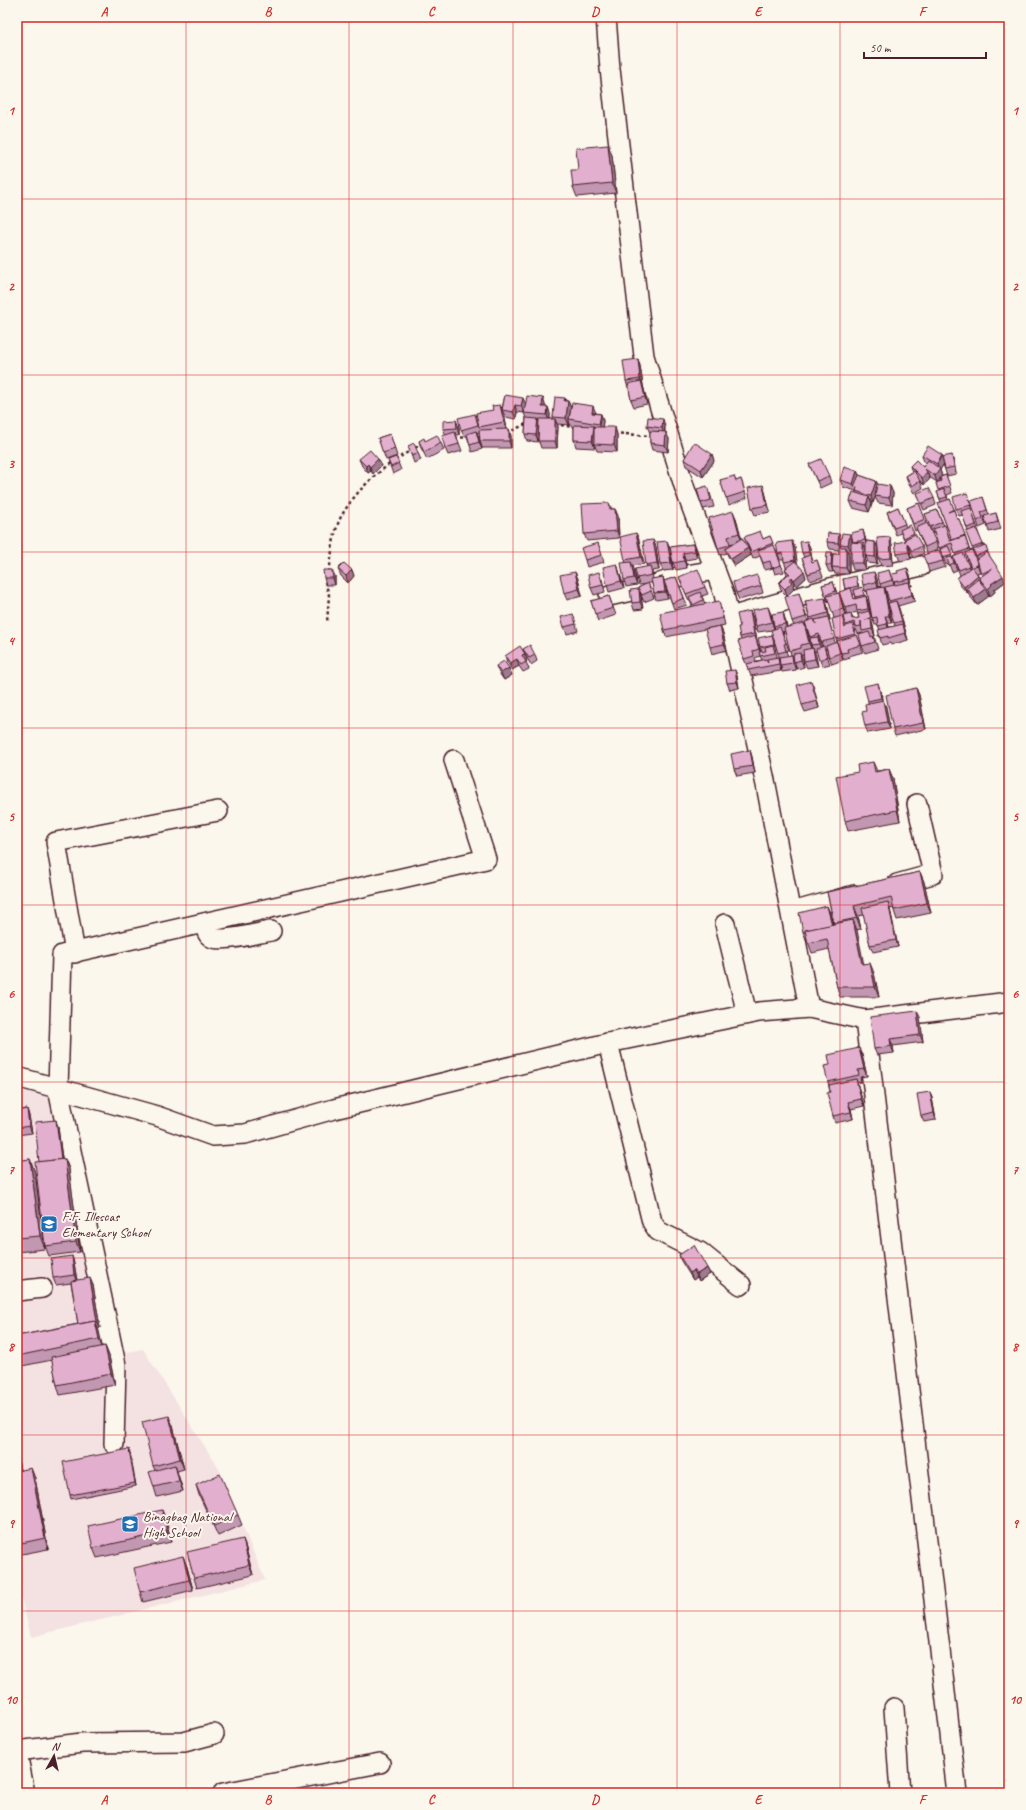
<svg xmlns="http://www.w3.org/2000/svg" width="1026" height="1810" font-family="Caveat,sans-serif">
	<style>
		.built { fill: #f4e2e3 }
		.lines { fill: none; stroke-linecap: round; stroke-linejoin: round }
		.minor-casing { stroke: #4a1f2b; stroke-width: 22 }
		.path { stroke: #4a1f2b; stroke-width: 2.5; stroke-dasharray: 3 3; stroke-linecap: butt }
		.minor { stroke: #fbf7ec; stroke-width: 19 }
		.wall { fill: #c297b1; stroke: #4a1f2b; fill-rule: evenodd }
		.shaded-wall { fill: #9e7b90; stroke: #4a1f2b }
		.building { fill: #e2b0ce; stroke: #4a1f2b }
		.grid { fill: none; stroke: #d62828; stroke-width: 1; stroke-opacity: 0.55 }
		.labels { text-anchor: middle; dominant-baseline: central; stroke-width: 4; stroke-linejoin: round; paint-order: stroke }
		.poi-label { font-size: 14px; fill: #4a1f2b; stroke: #fbf7ec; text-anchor: start }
		.neatline { fill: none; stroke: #d62828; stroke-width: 1.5 }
		.grid-label { font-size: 13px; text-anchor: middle; font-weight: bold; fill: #d62828 }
	</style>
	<rect width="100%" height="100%" fill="#fbf7ec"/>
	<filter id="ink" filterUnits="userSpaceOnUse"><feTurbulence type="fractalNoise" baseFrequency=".025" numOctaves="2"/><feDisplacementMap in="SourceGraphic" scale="8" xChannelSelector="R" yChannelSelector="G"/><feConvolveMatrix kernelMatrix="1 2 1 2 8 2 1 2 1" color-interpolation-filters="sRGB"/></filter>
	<g filter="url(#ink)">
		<path class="built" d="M17,1083l35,9 59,263 32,-6 76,120 46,111 -234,57 -14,-55z"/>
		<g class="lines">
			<g class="minor-casing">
				<g id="minor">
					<path d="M606,17l4,52 34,287 41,133 39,105 42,191 43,223"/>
					<path d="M609,596l40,-9 31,-11 30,-5 5,-2"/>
					<path d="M730,617l100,-29 91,-22"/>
					<path d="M897,884l36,-10 -16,-70"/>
					<path d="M792,912l62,-17"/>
					<path d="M205,923c1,5 1,11 6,14 10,6 47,-4 60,-6"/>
					<path d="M725,924l22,90"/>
					<path d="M75,953l-19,-111 162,-31"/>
					<path d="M865,1020l92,773"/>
					<path d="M608,1043l44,179 6,9 42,21 41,33"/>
					<path d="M17,1077l140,39 56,20 32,-2 89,-25 274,-66 151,-31 50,-4 56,12 144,-18"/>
					<path d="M17,1291l25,-3"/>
					<path d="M114,1444l2,-79 -58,-276 4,-134 424,-96 -32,-99"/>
					<path d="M894,1708l6,85"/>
					<path d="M17,1751l65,-8 102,-1 30,-8"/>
					<path d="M17,1753l8,40"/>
					<path d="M223,1793l157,-30"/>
				</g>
			</g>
			<g class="path">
				<path d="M555,424l23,4"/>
				<path d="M507,433l21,-10"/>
				<path d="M614,433l37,3"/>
				<path d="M455,438l15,-1"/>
				<path d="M395,460l28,-17"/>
				<path d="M329,572c3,-17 4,-42 13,-57 12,-21 30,-38 49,-52"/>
				<path d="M325,582l4,13 -2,28"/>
				<path d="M770,637l18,-5"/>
				<path d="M872,638l10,-3"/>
			</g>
			<use href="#minor" class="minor"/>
		</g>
		<g class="wall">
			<path d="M554,17h15l-15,1z"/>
			<path d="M612,155l4,38 -39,4 -4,-10 5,-17z"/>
			<path d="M638,359l2,7 3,19 4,19 -13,3 -3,-7 -2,-12h-1l-2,-7z"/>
			<path d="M505,395l20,10 18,-7 2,7v2h3l2,7v5h3v-2l12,-19 1,3h2l3,7 30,6 2,7 -1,6 15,7v18l-20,-1 -2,-5v2l-19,-1 -2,-7v-13l-3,-1 -2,-5v4l-12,-1 1,2 -1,22h-16l-2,-6 -12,-1 -2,-7 1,-16 -2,-5 1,-6 -1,6 -7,-1 -1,7 -11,-2 -1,-3 3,15h2l2,7v12h-29l-2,-7 -1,-9 -2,1 5,16 -10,3 -5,-16h-3l-3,-6 17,-8 24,-13z"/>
			<path d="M647,426h18v6l4,7 -1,13 -16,-2 -2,-7v-10z"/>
			<path d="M459,427v8h-3l6,16 -14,4 -3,-7 1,-13 -3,-6z"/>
			<path d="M390,434l7,22 -11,4 -8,-22z"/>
			<path d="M419,441h6l16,2 3,7 -17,9 -6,-11z"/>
			<path d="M408,446l10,7 3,7 -7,3z"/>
			<path d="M712,454l2,7 -11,16 -17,-11 -2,-7z"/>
			<path d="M922,455h20l1,2 11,5 2,12 -9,2 -4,-12 -3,6 2,6 -1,1 5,-2 6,18 -5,2 1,5 2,-1 7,20h2l11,32 2,-1 8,22 -3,1 1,2 3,7 1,2 -3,-6 3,-2 -5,-16 -8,-21 -1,-7 -5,-17 -4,1 -3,-7 14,-10 3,13h-1l7,20h-1l5,14 2,-1 4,10 16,27 -11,8 1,2 -5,4 -4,-5 3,5 -12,9 -8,-10 -1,-3 -1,1 -7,-8 -3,-7 3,-3 -7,-18 3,-2 -2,-5 -4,2 7,18 -5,2 -3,-8 -3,1 -12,-32 -1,1 -8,-20 12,-4 14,31 1,-1 -14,-37 3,-1 -4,-10 2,-1 -3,-8 1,-1 -8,-5 1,2 -6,6 -4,-4 3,7 -9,5 -6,-10 -2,-7 6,-4 -2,-6 13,1 3,-4 -2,-1zM967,557l3,10 -1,1 -4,-10z"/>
			<path d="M396,457l5,13 -8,4 -5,-14z"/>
			<path d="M359,459h19l3,7 -8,8 -2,-3 -3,2 -6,-7z"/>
			<path d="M809,464l20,12 2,7 -11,5z"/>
			<path d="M857,471l2,4 17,6 2,4 12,1 3,7 -1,12 -14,-2 -3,-6 -2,6 -2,-1 1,2 -3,8 -16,-4 -3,-7 6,-8v-2l-13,-4 -3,-7z"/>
			<path d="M741,479l6,19 -18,7 -9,-25 16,1z"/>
			<path d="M763,485l2,7 5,20 -15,3 -3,-7z"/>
			<path d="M710,493l4,14 -11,2 -2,-6z"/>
			<path d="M917,493l17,5 2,7 -12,5z"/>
			<path d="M983,497l6,18 7,-2 5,16 -12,3 -4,-14 -1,1 2,6 -7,3 -2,-7z"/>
			<path d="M609,503l3,6h3l3,7 1,22 -32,3 -3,-7z"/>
			<path d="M919,503l7,20 10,19 2,7 -5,3 9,5 3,10 -16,5 -2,-7v-12l-10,-23 -2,1 -8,-23z"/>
			<path d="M898,507l8,20 4,-2 4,9 8,12 2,7 -10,5 -4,-8 1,9 -11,2 -3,-7 8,-13 -4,-8 -5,2 -9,-23z"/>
			<path d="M736,518l5,21 7,9 3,7 -17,11 -6,-10 -1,-3 -7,2 -2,-7zM736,542l-5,3 -1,-1z"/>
			<path d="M636,533l3,7 5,24 -11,2 4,19 -11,2 -2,-7 2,-17 -1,-3z"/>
			<path d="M850,534l2,7v1l13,-5 1,4 9,1 3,6 14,-4 1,21 -12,1 -2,-7 -1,-10 -1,15 -9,-1 -2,-7v-9h-1l1,2 -1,21h-12l-2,-7v-14v3h-3l1,2v20h-14l-1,-3 -1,1h-4l-3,-7 7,-11h6v-4l-9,-1 -3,-7 14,-3z"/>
			<path d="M770,536l14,36 -9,2 -2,-6 -8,2 -5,-14 -7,3 -9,-22 19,2z"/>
			<path d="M653,540l3,7 3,23 -7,1 1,8 10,-2 1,4 12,-4 11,28 -13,4 -8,-22 2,11 -12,2 -2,-7 -2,-10h-4l6,15 -10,4 -6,-14 9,-4 -8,1 -2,-7 10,-12 -1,-1z"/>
			<path d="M667,541l3,7 3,22 -10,1 -3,-7z"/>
			<path d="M792,541l3,7 2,16 7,7 2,7 -9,8 -3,-2 -1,1 1,4 -7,7 -6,-6 -2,-7 8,-9 -2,-5 1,-1 -2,-8h-4l-2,-6z"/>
			<path d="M807,541l3,7 2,11h-1l1,3 5,-2 6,17 -13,4 -8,-23 2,-1 -2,-4z"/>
			<path d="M598,543l6,19 -17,5 -2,-7z"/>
			<path d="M693,544l3,6 1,8 -12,2 2,8 -11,2 -3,-7 -3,-16z"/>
			<path d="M617,564l2,7 5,17 -15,4 -2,-7z"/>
			<path d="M907,568l3,7 2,11h-2l5,15 -17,5 10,34 -17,5 -1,-2 -8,2 -2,-7v-8l-2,-5h-3l-3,-7 -5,-27 -1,1 -3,-7 14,-6 1,9h3l-1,-4 9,-14 5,15h1l-1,-3 4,-9zM885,590h1l4,13h-2l7,23 -6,1 -1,-4h4l-6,-29z"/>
			<path d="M338,569l14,1 2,6 -6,7 -7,-7z"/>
			<path d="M575,572l3,7 4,17 -15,4 -3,-7z"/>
			<path d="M335,576v9h-9l-2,-7z"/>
			<path d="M679,577l26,10 3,7 -6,2 3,8 16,4 4,17 -59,12 -2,-7 28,-24 -2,-5h-1z"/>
			<path d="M602,579l3,13 -11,3 -3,-7z"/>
			<path d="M843,579l15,4 1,5 6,8h1l2,7 3,12 -1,1 3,10 2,10h-1l4,13 -13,4 -3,-7 1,-12v-1l-5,1 -2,-5 -1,1 1,6 1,-1 6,17 -14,4 1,2 -6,2 -8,-21 -2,-21 -5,-17 -1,1 -6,-17 11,-3 4,11 4,7 5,16 5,-2 2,5 6,-1 -2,-6 -10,3 -2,-7v-18zM855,594l1,4 -2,1 -1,-4z"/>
			<path d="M760,582l3,11 -24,7 -3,-7z"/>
			<path d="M639,589l2,7 2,13 -9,1 -2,-7z"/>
			<path d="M799,593l9,28 2,-1 -5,-19 22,3 3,16h-1l6,23 2,-1 6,18 -11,4 -6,-16 -1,1 5,15 -8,2 -5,-15 -3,1 4,14 -11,2 -3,-7 -1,-6 -2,1 3,11 -7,2 -2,-5 1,6 -14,2 -1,-5v4l-30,5 -7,-17 -3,-18 -1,-4v-10l10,-16 3,7 4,23 3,11h2l-2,-5 12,-12 2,7 3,15 2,5v-5l-7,-27 -14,2 -2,-6 15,-12 3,15h1l-1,-3 9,-14 2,7 2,8 7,-1 -2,-5zM805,625h1l4,13 1,7 1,4h-1zM785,631l6,24 -3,1 -2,-5 3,-1 -7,-18zM820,642h1l2,5h-2zM760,656l2,4 -6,1 -1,-3z"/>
			<path d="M609,596l7,19 -18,6 -7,-20z"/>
			<path d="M573,614l5,17 -11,3 -3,-7z"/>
			<path d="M723,633l4,17 -15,4 -2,-7z"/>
			<path d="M523,649l12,6 2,6 -6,4 -5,-9z"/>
			<path d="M505,656l22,5 -1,1 3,7 -6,3 -4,-6 -7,4 -5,-8z"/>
			<path d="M496,666l13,2 3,7 -8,5 -5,-7z"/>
			<path d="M735,670l2,6 2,12 -9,2 -3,-7z"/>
			<path d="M811,681l8,27 -14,4 -3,-7z"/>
			<path d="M916,688l3,7 7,34 -31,7 -2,-7z"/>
			<path d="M880,690l3,10 3,7 4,22 -22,4 -3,-7 1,-15 2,-8v-2z"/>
			<path d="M750,750l2,7 3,16 -18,3 -3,-7z"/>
			<path d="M873,762l4,9 12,-2 4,10 7,42 -52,10 -3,-10 13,-49z"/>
			<path d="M920,872l4,10 7,31 -34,7 -4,-12 -3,1 8,38 -25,5 -3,-7 -6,-30 -6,1 3,13 -5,1 7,34 11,9 5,24h-39l-3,-10 -8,-38 -17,4 -5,-14h-1l-3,-7 24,-26 3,7 3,11h1l-7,-32z"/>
			<path d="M920,1017l3,25 -30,4 1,7 -17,2 -3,-6z"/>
			<path d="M859,1048l3,7 5,21 -7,1 1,5 -4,1 7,23 -13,3 2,10 -18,4 -2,-7 -3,-24 -2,-10 2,-17z"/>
			<path d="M17,1091l2,19 8,-1 2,7 3,17 -15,2z"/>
			<path d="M930,1092l2,6 4,22 -12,2 -3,-6z"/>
			<path d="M58,1127l4,32h3l4,10 11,83 -31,4 -4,-10 -6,-84z"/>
			<path d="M30,1159l5,14 10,76 -28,3v-91z"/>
			<path d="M679,1255l28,13 3,6 -11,7 -2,-4 -4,3 -12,-19z"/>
			<path d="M72,1256l2,7 3,17 16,5 7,43 -2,1 4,18 3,-1 4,10 6,29 -55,10 -3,-10 -5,-25 -35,7v-31l61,-12 -7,-41 -15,2 -3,-7z"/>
			<path d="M173,1426l11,43 -7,2 6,20 -26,6 -3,-10 1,-17 -2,-4z"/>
			<path d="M130,1453l6,33 -65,13 -1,-4z"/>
			<path d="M17,1454l3,16 15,8 13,71 -31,6z"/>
			<path d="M196,1485l42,30 4,10 -24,11 -19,-41z"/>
			<path d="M166,1520l5,22 -74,16 -4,-10z"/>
			<path d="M243,1539l3,10 7,26 -56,13 -3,-10z"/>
			<path d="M183,1556l4,11 6,23 -50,12 -3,-10z"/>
		</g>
		<g class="shaded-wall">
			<path d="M608,145l4,10 4,38 -4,-10z"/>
			<path d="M638,359l2,7 3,19 4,19 -2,-7 -5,-18z"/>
			<path d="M523,398l3,7 -2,8 -3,-7z"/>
			<path d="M543,398l2,7 -1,9 -2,-7z"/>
			<path d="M568,401l3,7 -2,11v6l-3,-7z"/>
			<path d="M500,405l3,5h-1l2,4 3,15 -3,-7z"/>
			<path d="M515,405l2,7 -1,7 -3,-7z"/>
			<path d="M593,406l3,7h-4z"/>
			<path d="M548,407l2,7 -1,8 -2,-7z"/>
			<path d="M601,414l2,7 -1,10 -3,-7z"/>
			<path d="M538,419l3,7 -3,15 -2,-6z"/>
			<path d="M555,419l3,7 -1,22 -2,-7z"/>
			<path d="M663,419l2,7 -1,9 -2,-7z"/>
			<path d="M456,420l3,7v8l-2,-7z"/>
			<path d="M594,426l2,7 -2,11 1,4 -3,-7z"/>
			<path d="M615,427l2,7v18l-3,-7z"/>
			<path d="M509,429l2,7v12l-2,-7z"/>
			<path d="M476,431l3,7 3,11 -3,-7z"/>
			<path d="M666,432l3,7 -1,13 -3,-7z"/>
			<path d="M712,454l2,7 -11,16 -2,-7z"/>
			<path d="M942,455l3,7 -5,8 2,6 -5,7 -2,-7 4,-6 -2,-6z"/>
			<path d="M952,455l2,7 2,12 -2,-7z"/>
			<path d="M378,459l3,7 -8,8 -3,-7z"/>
			<path d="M368,464l3,7 -3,2 -2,-7z"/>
			<path d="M857,471l3,6 -5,10 -2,-3z"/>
			<path d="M927,472l3,7 -6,6 -2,-7z"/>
			<path d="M876,481l3,6 -6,16 -2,-7z"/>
			<path d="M763,485l2,7 5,20 -3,-7z"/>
			<path d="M890,486l3,7 -1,12 -3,-7z"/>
			<path d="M869,497l3,7 -3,8 -3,-7z"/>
			<path d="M615,509l3,7 1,22 -2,-7z"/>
			<path d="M733,511l3,7 6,22 -3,-7z"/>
			<path d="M863,530l2,7 2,9 -2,-6z"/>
			<path d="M636,533l3,7 5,24 -3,-7z"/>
			<path d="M839,534l2,7 -1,3 1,3v3l-3,-7z"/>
			<path d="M850,534l2,7 -1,11 -3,-7z"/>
			<path d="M890,537l2,7 1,21 -2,-7z"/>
			<path d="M653,540l3,7 3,23 -2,-7z"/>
			<path d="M667,541l3,7 3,22 -2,-7z"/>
			<path d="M792,541l3,7 3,19 -3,-7z"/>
			<path d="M807,541l3,7 2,11 -3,-7z"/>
			<path d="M875,542l3,6 -1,16 -2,-7z"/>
			<path d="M863,543l3,6 -1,21 -2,-7z"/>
			<path d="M907,543l3,7 1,9 -2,-7z"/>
			<path d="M693,544l3,6 1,8z"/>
			<path d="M846,547l3,7v20l-3,-6z"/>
			<path d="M748,548l3,7 -17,11 -3,-7z"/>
			<path d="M832,552l2,7 -2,8 1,5 -2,-7z"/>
			<path d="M683,553l2,7 2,8 -3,-7z"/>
			<path d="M631,562l3,7 3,16 -3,-7z"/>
			<path d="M617,564l2,7 5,17 -3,-7z"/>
			<path d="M907,568l3,7 2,11 -2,-7z"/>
			<path d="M332,570l3,6v9l-2,-7z"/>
			<path d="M352,570l2,6 -6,7 -2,-7z"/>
			<path d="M804,571l2,7 -9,8 -3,-6z"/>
			<path d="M575,572l3,7 4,17 -3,-7z"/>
			<path d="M874,572l3,7 2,10 -3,-7z"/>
			<path d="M978,575l3,7 -12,9 -2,-3 1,4 -1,1 -3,-6z"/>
			<path d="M1003,576l2,6 -11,8 1,2 -5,4 -2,-7 3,-5z"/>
			<path d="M663,577l2,7 3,14 -3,-6z"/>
			<path d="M792,577l2,7 -1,1 1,4 -7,7 -2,-7 4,-9z"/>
			<path d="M909,582l2,7 4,12 -3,-6z"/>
			<path d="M884,587l2,7 6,29 -3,-7z"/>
			<path d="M639,589l2,7 2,13 -3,-7z"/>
			<path d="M986,589l3,7 -12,9 -3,-7z"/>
			<path d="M839,593l2,7 5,16 -3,-7z"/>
			<path d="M866,596l2,7 3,12 -3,-6z"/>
			<path d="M825,598l2,6 3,16 -2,-7z"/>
			<path d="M896,601l3,7 9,32 -3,-7z"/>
			<path d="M768,607l3,7 3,15 -2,-7z"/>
			<path d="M750,611l3,7 4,23 5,15 -8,-22z"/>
			<path d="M783,612l2,7 3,12 -3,-7z"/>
			<path d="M885,616l3,7 1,8 -2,-7z"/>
			<path d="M871,619l2,7 2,10 -3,-7z"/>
			<path d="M804,623l3,7 5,20 -3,-7z"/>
			<path d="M720,626l3,7 4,17 -3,-6z"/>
			<path d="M818,637l3,6 1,8 -3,-7z"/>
			<path d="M813,648l3,7 2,11 -3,-7z"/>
			<path d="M800,653l3,6 1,8 -3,-7z"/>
			<path d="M525,654l2,7 -2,1 -3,-7z"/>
			<path d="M792,655l3,7 1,8 -3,-7z"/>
			<path d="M778,657l2,7 1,7 -2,-7z"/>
			<path d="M517,659l2,7 -7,4 -2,-7z"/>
			<path d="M509,668l3,7 -8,5 -3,-7z"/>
			<path d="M735,670l2,6 2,12 -2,-6z"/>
			<path d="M811,681l3,7 5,20 -2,-7z"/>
			<path d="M878,683l2,7 4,15 -3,-7z"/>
			<path d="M916,688l3,7 7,34 -3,-6z"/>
			<path d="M883,700l3,7 4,22 -3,-7z"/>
			<path d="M750,750l2,7 3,16 -2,-7z"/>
			<path d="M889,769l4,10 7,42 -3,-11z"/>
			<path d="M920,872l4,10 7,31 -4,-10z"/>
			<path d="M888,902l2,7 8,38 -2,-7z"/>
			<path d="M827,906l3,7 5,19 -3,-7z"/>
			<path d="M854,906l4,10 3,13 -4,-11z"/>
			<path d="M853,920l4,10 9,45 -4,-11z"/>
			<path d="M870,963l4,10 5,24 -4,-10z"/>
			<path d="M917,1011l3,6 3,25 -3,-7z"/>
			<path d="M890,1039l3,7 1,7 -3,-7z"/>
			<path d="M859,1048l3,7 5,21 -3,-7z"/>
			<path d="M856,1079l2,7 6,20 -3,-7z"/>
			<path d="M17,1091l2,21 -2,-6z"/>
			<path d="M930,1092l2,6 4,22 -2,-7z"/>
			<path d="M848,1102l3,7 2,10 -2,-7z"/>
			<path d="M27,1109l2,7 3,17 -3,-7z"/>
			<path d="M56,1120l2,7 5,40 -2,-7z"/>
			<path d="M30,1159l5,14 10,76 -5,-13z"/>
			<path d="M65,1159l4,10 11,83 -4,-10z"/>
			<path d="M72,1256l2,7 3,19 -3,-7z"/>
			<path d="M707,1268l3,6 -11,7 -2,-7z"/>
			<path d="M694,1270l3,7 -4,3 -3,-7z"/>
			<path d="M90,1278l3,7 7,43 -3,-6z"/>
			<path d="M95,1321l4,10 4,19 -4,-11z"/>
			<path d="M105,1346l4,10 6,29 -4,-11z"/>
			<path d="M169,1416l4,10 11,43 -4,-10z"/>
			<path d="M129,1449l1,4 6,33 -1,-3z"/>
			<path d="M17,1454l4,22 -4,-13z"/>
			<path d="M175,1465l3,10 5,16 -4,-10z"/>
			<path d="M31,1468l4,10 13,71 -3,-11z"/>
			<path d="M162,1510l4,10 5,22 -4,-10z"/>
			<path d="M243,1539l3,10 7,26 -4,-10z"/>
			<path d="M183,1556l4,11 6,23 -4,-10z"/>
		</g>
		<g class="building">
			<path d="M608,145l4,38 -39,4 -2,-17h7l-2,-22z"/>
			<path d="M638,359l2,20 -14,2 -3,-20z"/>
			<path d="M641,381l4,16 -14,3 -3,-16z"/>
			<path d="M505,395l18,3 -2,8 -6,-1 -2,7 -11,-2z"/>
			<path d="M527,396l16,2 -1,9h6l-1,8 -23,-2z"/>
			<path d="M555,397l10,1 -1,3h4l-2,17 -13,-1z"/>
			<path d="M572,403l21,3 -1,7 9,1 -2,10 -30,-5z"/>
			<path d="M500,405l4,17 -25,5 -3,-14 17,-3 -1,-4z"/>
			<path d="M475,414l3,11 -17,5 -3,-12z"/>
			<path d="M648,417l15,2 -1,9 -15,-2z"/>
			<path d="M526,418l12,1 -2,16 -11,-1z"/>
			<path d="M539,419h16v22h-17z"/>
			<path d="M456,420l1,8 -14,1v-8z"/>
			<path d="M574,425l20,1 -2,15 -18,-1z"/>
			<path d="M594,427h21l-1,18 -20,-1z"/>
			<path d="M509,429v12h-29l-1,-11z"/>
			<path d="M476,431l3,11 -9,3 -3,-11z"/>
			<path d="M650,431l16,1 -1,13 -15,-2z"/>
			<path d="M455,432l4,12 -14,4 -3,-12z"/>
			<path d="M390,434l5,15 -12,4 -5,-15z"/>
			<path d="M437,435l4,8 -17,9 -5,-11 5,-3 1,3z"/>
			<path d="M694,442l18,12 -11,16 -17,-11z"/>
			<path d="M414,443l4,10 -6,3 -4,-10z"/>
			<path d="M928,446l14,9 -5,9 -15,-9z"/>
			<path d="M370,450l8,9 -8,8 -2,-3 -2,2 -7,-7z"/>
			<path d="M952,455l2,12 -9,2 -3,-12z"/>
			<path d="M396,457l3,6 -8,4 -3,-7z"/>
			<path d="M821,459l8,17 -12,5 -8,-17z"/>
			<path d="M916,460l7,7 5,-7 12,9 -5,7 -10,-7 2,3 -5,6 -12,-12z"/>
			<path d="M844,467l13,4 -4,13 -13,-4z"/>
			<path d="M914,471l6,10 -8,5 -6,-10z"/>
			<path d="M859,475l17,6 -5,15 -15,-5 1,-3 -3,-1z"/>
			<path d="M946,475l4,11 -12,4 -2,-7 5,-2 -1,-4z"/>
			<path d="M734,476l2,5 5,-2 4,13 -19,6 -6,-18z"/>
			<path d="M877,484l13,2 -1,12 -14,-2z"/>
			<path d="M763,485l4,20 -15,3 -4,-20z"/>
			<path d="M707,486l4,14 -10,3 -4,-14z"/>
			<path d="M929,488l5,10 -13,6 -4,-11z"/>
			<path d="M944,489l3,8 -7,2 -3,-7z"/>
			<path d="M853,492l16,5 -3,8 -16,-4z"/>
			<path d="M967,493l4,12 -15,4 -3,-12z"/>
			<path d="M983,497l4,13 -6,2 2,6 -6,3 -6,-20z"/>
			<path d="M950,499l4,10 -6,3 6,-2 3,9h2l6,16 -13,5 -14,-37z"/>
			<path d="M609,503l1,6h5l2,22 -33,3 -2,-30z"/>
			<path d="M919,503l6,16 -12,5 -6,-16z"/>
			<path d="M898,507l7,17 -11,4 -7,-16z"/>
			<path d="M971,508l5,17 -9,3 -6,-17z"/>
			<path d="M937,510l5,12 -12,5 -5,-13z"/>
			<path d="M733,511l6,22 -11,4 2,8 -12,3 -9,-30z"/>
			<path d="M996,513l2,9 -11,3 -3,-9z"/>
			<path d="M927,523l9,19 -11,5 -9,-19z"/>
			<path d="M910,525l4,8 -10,5 -4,-8z"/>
			<path d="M945,525l5,16 15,-5 4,13 -14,5 -3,-11 -13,5 -6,-19z"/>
			<path d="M976,528l7,16 -11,4 -6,-16z"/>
			<path d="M863,530l2,10 -12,2 -2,-9z"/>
			<path d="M760,531l3,8 7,-3 3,7 -22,9 -7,-15z"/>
			<path d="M636,533l5,24 -16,3 -5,-23z"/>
			<path d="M828,533l11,1 -1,9 -11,-1z"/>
			<path d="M842,533l8,1 -2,11 -8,-1z"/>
			<path d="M915,534l7,12 -10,5 -5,-8 2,9 -12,2 -2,-11 11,-2 -1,-2z"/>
			<path d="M890,537l1,21 -12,1 -2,-21z"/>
			<path d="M742,538l6,10 -17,11 -6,-10z"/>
			<path d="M653,540l4,23 -11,2 -3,-24z"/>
			<path d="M667,541l4,22 -11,1 -3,-22z"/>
			<path d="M792,541l3,19 -11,2 -1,-9 -5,1 -2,-11z"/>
			<path d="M807,541l2,11 -7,1 -2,-11z"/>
			<path d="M866,541l9,1v15l-9,-1z"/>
			<path d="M851,542l12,1v20h-12z"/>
			<path d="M598,543l4,12 -17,5 -4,-12z"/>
			<path d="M693,544l2,7 -12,2 1,8 -11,2 -3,-16z"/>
			<path d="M774,545l7,20 -9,3 -2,-7 -7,2 -5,-13z"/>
			<path d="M985,545l3,6 -12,5 -3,-6z"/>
			<path d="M948,546l4,9 -9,3 -3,-9z"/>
			<path d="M839,547h7v21l-14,-1 1,-13h6z"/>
			<path d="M939,550l4,11 -16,4 -4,-10z"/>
			<path d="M972,550l6,15 -6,2 6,8 -14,12 -7,-9 14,-11 -6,-14z"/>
			<path d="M827,552h5l-1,13h-5z"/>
			<path d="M987,552l16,24 -12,8 1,1 -4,4 -9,-11 14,-10 -12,6 -4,-15z"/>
			<path d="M963,553l6,13 -10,4 -6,-13z"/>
			<path d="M810,555l2,7 5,-2 3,10 -12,4 -6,-16z"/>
			<path d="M952,557l2,6 -5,2 -2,-7z"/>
			<path d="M795,561l9,10 -10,9 -2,-3 -3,3 3,2 -7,7 -6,-6 9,-9h2l-5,-5z"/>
			<path d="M631,562l3,16 -10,2 -3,-17z"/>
			<path d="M344,563l8,7 -6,6 -8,-7z"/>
			<path d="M617,564l4,17 -14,4 -4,-18z"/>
			<path d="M650,566l2,9 -15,3 -2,-9z"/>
			<path d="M907,568l3,11 -16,3 -2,-8 6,-1 -1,-2z"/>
			<path d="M698,569l7,18 -19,7 -7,-17z"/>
			<path d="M323,570h9l1,8h-9z"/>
			<path d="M889,570l3,10 -12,4 -3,-11z"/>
			<path d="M575,572l4,17 -15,4 -4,-18z"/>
			<path d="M599,572l4,13 -12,3 -3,-13z"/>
			<path d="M874,572l2,10 -13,3 -2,-11z"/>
			<path d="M757,575l4,11 -25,7 -3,-11z"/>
			<path d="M856,576l2,10 -13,3 -2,-10z"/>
			<path d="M663,577l2,15 -11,1 -3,-14z"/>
			<path d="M676,577l8,21 -12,5 -8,-22z"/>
			<path d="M978,579l8,10 -12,9 -7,-10z"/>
			<path d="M833,582l3,9 -11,4 -3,-10z"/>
			<path d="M909,582l3,13 -23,6 -4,-14z"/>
			<path d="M648,583l3,8 -9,4 -4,-7z"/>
			<path d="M862,587l2,8 -8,2 -2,-7z"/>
			<path d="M884,587l5,29h-4l2,8 -9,2 -1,-9 -5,1 -5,-28z"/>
			<path d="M851,588l3,11 12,-3 2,13 -11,2 -1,-6 -11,3 -6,-16z"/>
			<path d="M639,589l1,13 -8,1 -2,-13z"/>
			<path d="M700,592l3,8 -10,5 -4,-8z"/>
			<path d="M799,593l7,24 -14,4 -7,-24z"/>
			<path d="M839,593l4,16 -11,3 -5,-16z"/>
			<path d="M609,596l4,12 -18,6 -4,-13z"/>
			<path d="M825,598l3,15 -18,5 -5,-17z"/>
			<path d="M719,601l4,17 -59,12 -4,-17z"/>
			<path d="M896,601l6,20 -8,2 -6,-20z"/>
			<path d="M768,607l4,15 -16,4 -4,-16z"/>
			<path d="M750,611l4,23 -14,3 -2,-10h2l-3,-13z"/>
			<path d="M869,611l2,7 -6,2 6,-1 1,10 -10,2 -1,-10v5l-6,1 -1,-5 -9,3 -2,-9 8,-2 1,5 7,-1 -1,-4z"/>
			<path d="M783,612l2,12 -11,2 -2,-12z"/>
			<path d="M573,614l3,10 -12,3 -3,-10z"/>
			<path d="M842,616l3,12 1,-2 7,-2 2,10 -19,5 -4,-20z"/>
			<path d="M828,617l6,22 -13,3 -2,-8 -9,3 -5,-15 9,-3 2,5 -1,-4z"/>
			<path d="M804,623l5,20 -8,2v3l-11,3 -6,-23z"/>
			<path d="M903,624l2,9 -17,5v-2l-8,2 -2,-8z"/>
			<path d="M720,626l4,18 -14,3 -5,-18z"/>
			<path d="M780,627l6,16 -2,1 2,7 -8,2 -7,-23z"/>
			<path d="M869,632l2,5 2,-1 2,6 -13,4 -3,-11z"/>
			<path d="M772,635l2,9 -14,3 -2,-9z"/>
			<path d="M857,635l4,10 -14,4 1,3 -7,1 -4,-12z"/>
			<path d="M755,636l4,13 -6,2 1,5 -10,3 -6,-18z"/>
			<path d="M818,637l1,7 -8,1 -1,-7z"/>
			<path d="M837,642l3,11 -11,4 -3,-11z"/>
			<path d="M530,645l5,10 -6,3 -6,-9z"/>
			<path d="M773,645l2,8 -15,3 -1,-4 7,-1 -1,-4z"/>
			<path d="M520,646l5,8 -3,1 4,7 -5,3 -4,-6 -7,4 -5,-7z"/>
			<path d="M824,646l3,11 -8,3 -3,-11z"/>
			<path d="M813,648l2,11 -11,2 -1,-11z"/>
			<path d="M800,653l1,7 -7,2 -1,-8z"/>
			<path d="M792,655l1,8 -13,2 -1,-8z"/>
			<path d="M778,657l1,7 -31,6 -1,-6 19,-5 2,3 -1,-3z"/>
			<path d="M504,661l5,7 -8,5 -5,-7z"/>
			<path d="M735,670l2,12 -10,1 -2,-12z"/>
			<path d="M811,681l6,20 -15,4 -5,-20z"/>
			<path d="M878,683l3,15 -13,3 -4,-15z"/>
			<path d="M916,688l7,35 -30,6 -7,-34z"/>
			<path d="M883,700l4,22 -22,4 -3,-14 4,-1 -1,-7z"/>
			<path d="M750,750l3,16 -19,3 -3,-15z"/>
			<path d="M873,762l2,10 14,-3 8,41 -52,11 -9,-45 22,-4 -1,-7z"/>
			<path d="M920,872l7,31 -33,7 -3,-13 -37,9 3,12 -23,5 -7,-31z"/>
			<path d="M888,902l8,38 -26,5 -8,-37z"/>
			<path d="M827,906l5,19 -27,5v2h-2l-4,-19z"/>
			<path d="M853,920l9,44 8,-1 5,24h-38l-10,-48 -19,4 -3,-13z"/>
			<path d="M917,1011l3,24 -30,4 1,7 -17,3 -4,-32z"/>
			<path d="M859,1048l5,21 -6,1 1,5 -31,7 -4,-16 6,-1 -2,-10z"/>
			<path d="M856,1079l5,20 -13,3 3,10 -18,4 -6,-23 3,-1 -1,-7z"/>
			<path d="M930,1092l4,21 -13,3 -4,-22z"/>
			<path d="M27,1109l2,17 -12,2v-17z"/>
			<path d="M56,1120l5,39 -22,3 -4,-40z"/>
			<path d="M30,1159l10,77 -23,2v-77z"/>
			<path d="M65,1159l11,83 -31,4 -10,-84z"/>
			<path d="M694,1245l13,23 -10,6 -3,-4 -4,3 -11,-18z"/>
			<path d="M72,1256l2,19 -21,3 -2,-19z"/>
			<path d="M90,1278l7,44h-1l-1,-1 -17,3 -7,-43z"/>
			<path d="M95,1321l4,18 -82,17v-20z"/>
			<path d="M105,1346l6,28 -54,11 -6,-28z"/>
			<path d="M169,1416l11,43 -27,7 -11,-44z"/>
			<path d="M129,1449l6,34 -65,12 -7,-33z"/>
			<path d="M175,1465l4,16 -25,6 -5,-15z"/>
			<path d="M31,1468l14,70 -28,6v-73z"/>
			<path d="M220,1474l18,41 -24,11 -18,-41z"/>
			<path d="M162,1510l5,22 -74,16 -5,-22z"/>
			<path d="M243,1539l6,26 -55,13 -7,-26z"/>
			<path d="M183,1556l6,24 -49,12 -6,-24z"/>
		</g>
	</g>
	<path class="grid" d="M186,17v1776M349,17v1776M513,17v1776M677,17v1776M840,17v1776M17,199h992M17,375h992M17,552h992M17,728h992M17,905h992M17,1082h992M17,1258h992M17,1435h992M17,1611h992"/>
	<defs>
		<g id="school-square" transform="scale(0.9)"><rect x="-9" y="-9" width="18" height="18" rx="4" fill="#1f6fb2" stroke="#fbf7ec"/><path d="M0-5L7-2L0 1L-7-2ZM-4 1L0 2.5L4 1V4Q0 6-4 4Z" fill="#fff"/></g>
	</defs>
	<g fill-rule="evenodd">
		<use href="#school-square" x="49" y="1224"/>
		<use href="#school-square" x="130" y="1524"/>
	</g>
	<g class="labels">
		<g class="poi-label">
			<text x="62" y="1216">F.F. Illescas<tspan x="62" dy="16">Elementary School</tspan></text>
			<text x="143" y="1516">Binagbag National<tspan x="143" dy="16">High School</tspan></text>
		</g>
	</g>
	<rect width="1026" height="1810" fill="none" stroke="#fbf7ec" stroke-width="44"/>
	<g transform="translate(54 1756) rotate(8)" stroke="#fbf7ec" stroke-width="3" paint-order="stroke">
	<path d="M0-3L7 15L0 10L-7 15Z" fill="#4a1f2b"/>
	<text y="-6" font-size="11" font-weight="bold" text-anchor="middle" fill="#4a1f2b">N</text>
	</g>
	<path d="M864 52v6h122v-6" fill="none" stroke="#4a1f2b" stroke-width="2"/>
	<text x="870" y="52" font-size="12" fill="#4a1f2b" stroke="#fbf7ec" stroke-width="3" paint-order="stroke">50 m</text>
	<rect x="22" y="22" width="982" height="1766" class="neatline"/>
	<g class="grid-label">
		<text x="104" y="16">A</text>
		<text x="268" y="16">B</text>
		<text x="431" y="16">C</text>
		<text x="595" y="16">D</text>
		<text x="758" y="16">E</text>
		<text x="922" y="16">F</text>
		<text x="11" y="115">1</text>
		<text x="1015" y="115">1</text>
		<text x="11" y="291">2</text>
		<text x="1015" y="291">2</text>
		<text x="11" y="468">3</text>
		<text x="1015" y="468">3</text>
		<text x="11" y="645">4</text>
		<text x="1015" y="645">4</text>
		<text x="11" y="821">5</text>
		<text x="1015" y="821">5</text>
		<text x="11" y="998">6</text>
		<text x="1015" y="998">6</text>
		<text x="11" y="1174">7</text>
		<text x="1015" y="1174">7</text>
		<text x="11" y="1351">8</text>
		<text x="1015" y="1351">8</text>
		<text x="11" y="1528">9</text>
		<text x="1015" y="1528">9</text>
		<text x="11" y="1704">10</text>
		<text x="1015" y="1704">10</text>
		<text x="104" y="1804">A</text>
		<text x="268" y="1804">B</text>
		<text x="431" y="1804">C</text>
		<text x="595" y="1804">D</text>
		<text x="758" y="1804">E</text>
		<text x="922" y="1804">F</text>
	</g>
</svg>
